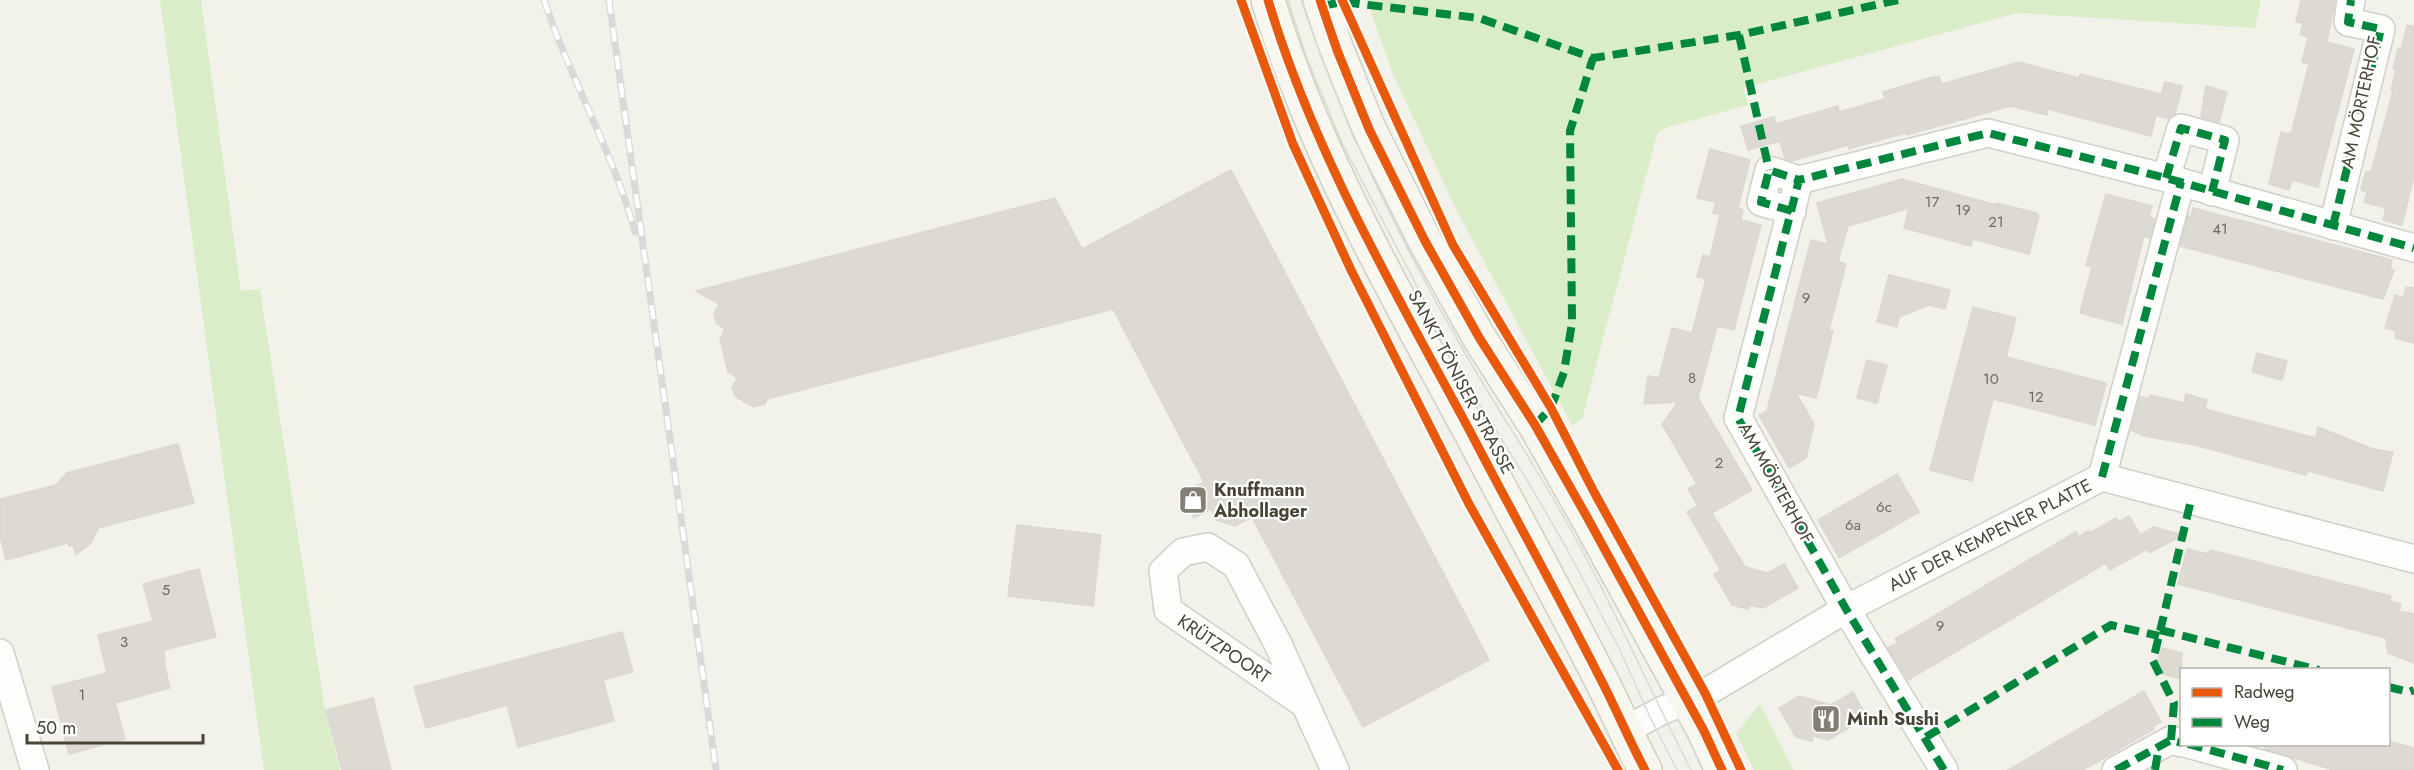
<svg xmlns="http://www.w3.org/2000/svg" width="2414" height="770" font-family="Jost,sans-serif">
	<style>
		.green { fill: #d9eec8 }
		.building { fill: #dcdad3; stroke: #dad8d0; stroke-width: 1.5 }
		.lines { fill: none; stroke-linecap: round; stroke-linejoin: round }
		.street-casing { stroke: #d0cfc8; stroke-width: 30 }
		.secondary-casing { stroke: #d2d0c1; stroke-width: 36 }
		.street { stroke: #fdfdfc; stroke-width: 27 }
		.secondary { stroke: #f7f6ef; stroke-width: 33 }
		.tram { stroke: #d9d9d8; stroke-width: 1.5 }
		.rail-casing { stroke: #d9d9d8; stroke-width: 7 }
		.rail { stroke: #fff; stroke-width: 4.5; stroke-dasharray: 14; stroke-linecap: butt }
		.quiet { stroke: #00873e; stroke-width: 8; stroke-dasharray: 15 8; stroke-linecap: butt }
		.cycleway-casing { stroke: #fff; stroke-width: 13 }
		.cycleway { stroke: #e8590c; stroke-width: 9 }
		.labels { text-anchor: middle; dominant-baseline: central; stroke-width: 4.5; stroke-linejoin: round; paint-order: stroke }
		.number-label { font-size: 15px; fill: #6e6b5d }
		.street-label { font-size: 18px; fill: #494535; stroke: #fff }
		.poi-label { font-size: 18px; font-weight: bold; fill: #494535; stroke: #fff; text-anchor: start }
	</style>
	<rect width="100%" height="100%" fill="#f2f1ea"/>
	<g class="green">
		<path d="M160,0h41l40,291 19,-2 65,421 15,60h-76z"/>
		<path d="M1367,0h894l-6,28 -238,-15 -274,75 5,17 -80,22 -9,5 -4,10 -73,277 -10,6 -115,-214 -65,-139z"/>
		<path d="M1760,704l33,66h-39l-18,-36z"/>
	</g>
	<g class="building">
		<path d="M2301,0h34l-8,42 27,7 -36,138 -26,-7 -3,10 -20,-6 12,-52 10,2 18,-70 -7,-2 6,-25 -8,-2 3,-12 -7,-1z"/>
		<path d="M2407,25l7,1v149l-12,50 -19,-5 3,-12 -22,-6 3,-10 -6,-2 5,-19 5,1 22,-81 -2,-1 5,-20 -3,-1 5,-20 3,1z"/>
		<path d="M2019,62l60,16 1,-4 81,20 4,-12 17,4 -7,28 -6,5 -13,-4 -5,21 -103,-27 -1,6 -36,-9 -105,29 -1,-2 -56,16 -1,-4 -57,16 -6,-2 -5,-18 -32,9 -7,-24 33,-9 2,7 62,-18 1,6 46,-13 -2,-7 46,-14 10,-2 3,8z"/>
		<path d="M2206,86l21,6 -8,30 -18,-5z"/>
		<path d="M1710,149l40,11 -12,48 5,2 -2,10 20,5 -27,105 -17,-4 -19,72 54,92 -40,23 33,54 23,6 16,-9 14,24 -35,20 -14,-3 -1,4 -16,-4 -18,-31 7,-4 -34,-58 11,-6 -10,-17 9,-5 -35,-60 16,-22 -34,2 4,-28 11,2 13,-50 20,5 14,-54 -9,-2 6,-22 7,2 10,-42 -7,-2 3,-11 -19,-4z"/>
		<path d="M1231,170l258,490 -126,67 -111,-210 -17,9 -19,-6 -5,-11 -17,9 -13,-24 23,-12 -91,-173 -346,90 -2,5 -12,3 -18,-11 -3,-9 6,-9 -10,-6 -8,-33 5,-10 -9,-6 -2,-10 5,-9 -23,-13 359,-93 27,51z"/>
		<path d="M1902,179l94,26 1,-2 40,10 -1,3h3l-10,38 -56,-15 -2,7 -67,-18 5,-20 -61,18 -10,35 8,3 -17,66 4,1 -17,67 -20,-5 18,31 -8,34 -17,10 -30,-53 8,-4 44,-171 17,4 -11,-41z"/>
		<path d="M2106,194l46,12 -3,11 6,2 -5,19 -6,-2 -22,88 -42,-11 12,-46 -6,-2z"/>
		<path d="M2193,208l199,52 -2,9 4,1 -11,29 -203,-53 8,-30 3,1z"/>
		<path d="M1889,275l61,15 -5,19 -16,-4 -30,12 -2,10 -20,-5z"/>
		<path d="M2406,287l8,1v55l-19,-5 1,-7 -11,-3 10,-33 9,3z"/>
		<path d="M1973,307l43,11 -10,39 100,26 -11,42 -102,-26 -21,82 -42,-11z"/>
		<path d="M2257,353l30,8 -5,19 -30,-8z"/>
		<path d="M1867,360l20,5 -10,38 -20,-5z"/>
		<path d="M2186,394l21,6 -2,9 111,29 2,-11 55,22 20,3 -10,39 -75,-20 -2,4 -111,-30 -51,-9 -13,-6 9,-34 9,3 1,-4 34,8z"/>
		<path d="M178,444l16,59 -96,25 -7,15 -15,12 -3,-10 -4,1 -1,-3 -62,17 -6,-24v-37l56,-14 11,-12z"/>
		<path d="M1897,474l22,38 -80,46 -21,-38z"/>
		<path d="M2129,516l11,19 14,-8 29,8 -34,18 -2,-4 -37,21 -4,-7 -198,117 -20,-32 10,-5 -3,-4 181,-107 3,5 9,-6 2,2 26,-15 3,4z"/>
		<path d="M1017,525l84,10 -8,71 -85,-10z"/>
		<path d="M2187,549l22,5 1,-4 181,46 -2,5 12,3 -2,7 15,3v49l-26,-10 -2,-15 -208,-54z"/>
		<path d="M199,569l17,68 -52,13 1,17 5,21 -55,15 10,36 -56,15 -17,-67 55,-14 -9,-38 55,-14 -10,-37z"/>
		<path d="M622,632l11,40 -30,8 11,41 -96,26 -11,-42 -81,23 -12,-41z"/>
		<path d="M2162,648l20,5 -1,26 -26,-7z"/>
		<path d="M2144,691l17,31 -9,5 2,2 -71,41h-75z"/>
		<path d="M1853,692l14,25 -39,23 -15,-4 -1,5 -16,-4 -17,-29 20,-12 32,9z"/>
		<path d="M373,698l18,72h-49l-16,-60z"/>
		<path d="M2388,741l26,7v22h-81l-68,-21v-5h123z"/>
	</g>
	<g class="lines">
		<g class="street-casing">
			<g id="street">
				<path d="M2166,178l15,-50 44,12 -13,52"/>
				<path d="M1792,211l-31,-9 8,-32 30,10"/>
				<path d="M2333,226l48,-197 -33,-7 3,-22"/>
				<path d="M2102,477l79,-295"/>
				<path d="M0,653l35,117"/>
				<path d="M1303,703l-135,-93 -5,-39 20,-19 25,-5 28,18 41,77 58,128"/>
				<path d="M1626,730l35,-19 44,-18 141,-84 256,-132 312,82"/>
				<path d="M2188,744l95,26"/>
				<path d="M1944,770l-98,-161 -108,-191 61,-238 189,-47 178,45 248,70"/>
				<path d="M2116,770l55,-30 11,3"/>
			</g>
		</g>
		<g class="secondary-casing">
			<g id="secondary">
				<path d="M1268,0c46,154 129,295 204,435 41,79 85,158 125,237 17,32 31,66 48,98"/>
				<path d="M1320,0l17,50 32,79 56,112 55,98 55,86 52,92 117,214 18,39"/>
			</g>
		</g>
		<use href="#street" class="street"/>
		<use href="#secondary" class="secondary"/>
		<g class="tram">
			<path d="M1288,0l18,56 36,87 133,254 52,83 40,69 52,99 31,69 27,53"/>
			<path d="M1301,0c42,123 98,240 164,353 28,49 60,97 89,147 51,87 91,180 137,270"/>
		</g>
		<g class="rail-casing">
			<g id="rail">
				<path d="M544,0c26,79 69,151 91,232"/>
				<path d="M609,0l107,770"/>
			</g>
		</g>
		<use href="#rail" class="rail"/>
		<g class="quiet">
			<path d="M1322,6l21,-4 136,16 114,40 146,-23 159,-35"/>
			<path d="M1739,35l30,135"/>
			<path d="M2166,178l15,-50 44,12 -13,52"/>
			<path d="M1792,211l-31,-9 8,-32 30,10"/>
			<path d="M2333,226l48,-197 -33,-7 3,-22"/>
			<path d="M1535,425l16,-17 13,-36 8,-49 -2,-192 23,-73"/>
			<path d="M2102,477l79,-295"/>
			<path d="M2160,630l159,40"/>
			<path d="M2388,687l21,5 5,-2"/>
			<path d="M1926,737l185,-112 48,11"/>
			<path d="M2171,740l3,-37 -21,-42 38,-161"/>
			<path d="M2188,744l95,26"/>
			<path d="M1944,770l-98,-161 -108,-191 61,-238 189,-47 178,45 248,70"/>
			<path d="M2116,770l55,-30 11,3"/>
			<path d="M2155,770l4,-24"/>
		</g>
		<g class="cycleway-casing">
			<g id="cycleway">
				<path d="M1241,0l52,144 58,126 118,234 149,266"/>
				<path d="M1268,0c46,154 129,295 204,435 41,79 85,158 125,237 17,32 31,66 48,98"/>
				<path d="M1320,0l17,50 32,79 56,112 55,98 55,86 52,92 117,214 18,39"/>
				<path d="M1342,0l111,245 98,163 43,84 111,201 36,77"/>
			</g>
		</g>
		<use href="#cycleway" class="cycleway"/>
	</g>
	<defs>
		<g id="shop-square" transform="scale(1.5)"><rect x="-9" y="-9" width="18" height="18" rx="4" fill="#848174" stroke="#fff"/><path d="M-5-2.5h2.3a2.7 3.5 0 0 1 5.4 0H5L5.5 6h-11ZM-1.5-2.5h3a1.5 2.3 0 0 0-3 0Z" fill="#fff"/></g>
		<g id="restaurant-square" transform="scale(1.5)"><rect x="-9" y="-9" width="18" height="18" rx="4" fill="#848174" stroke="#fff"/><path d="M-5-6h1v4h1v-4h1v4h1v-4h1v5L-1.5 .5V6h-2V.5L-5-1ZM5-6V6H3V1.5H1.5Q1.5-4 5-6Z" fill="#fff"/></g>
	</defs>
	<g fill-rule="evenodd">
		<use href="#shop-square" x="1193" y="500"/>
		<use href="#restaurant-square" x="1826" y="719"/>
	</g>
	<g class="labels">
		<g class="number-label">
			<text x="1932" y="202">17</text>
			<text x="1963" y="210">19</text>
			<text x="1996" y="222">21</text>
			<text x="2220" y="229">41</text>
			<text x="1806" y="298">9</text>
			<text x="1692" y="378">8</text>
			<text x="1991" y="379">10</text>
			<text x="2036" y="397">12</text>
			<text x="1719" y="463">2</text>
			<text x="1884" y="507">6c</text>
			<text x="1853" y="525">6a</text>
			<text x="166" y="590">5</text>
			<text x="1940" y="626">9</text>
			<text x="124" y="642">3</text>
			<text x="82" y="695">1</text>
		</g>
		<g class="street-label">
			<text transform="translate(2361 102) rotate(-78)">AM MÖRTERHOF</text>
			<text transform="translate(1461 382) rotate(62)">SANKT TÖNISER STRASSE</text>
			<text transform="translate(1776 483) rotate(61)">AM MÖRTERHOF</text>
			<text transform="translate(1990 535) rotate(-27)">AUF DER KEMPENER PLATTE</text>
			<text transform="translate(1224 649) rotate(34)">KRÜTZPOORT</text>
		</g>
		<g class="poi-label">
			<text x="1214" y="490">Knuffmann<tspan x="1214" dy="21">Abhollager</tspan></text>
			<text x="1847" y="719">Minh Sushi</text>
		</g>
	</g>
	<rect x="2180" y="668" width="210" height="78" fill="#ffffff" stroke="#b6b5ae" stroke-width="1.5"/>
	<rect x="2192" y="688" width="30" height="9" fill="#e8590c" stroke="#b6b5ae" stroke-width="1.5"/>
	<text x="2234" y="698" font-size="18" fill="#494535">Radweg</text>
	<rect x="2192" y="718" width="30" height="9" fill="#00873e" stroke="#b6b5ae" stroke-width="1.5"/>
	<text x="2234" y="728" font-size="18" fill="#494535">Weg</text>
	<path d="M27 734v9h176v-9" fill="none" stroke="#494535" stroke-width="3"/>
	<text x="36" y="734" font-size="18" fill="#494535" stroke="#ffffff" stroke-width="4.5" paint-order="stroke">50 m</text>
</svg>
